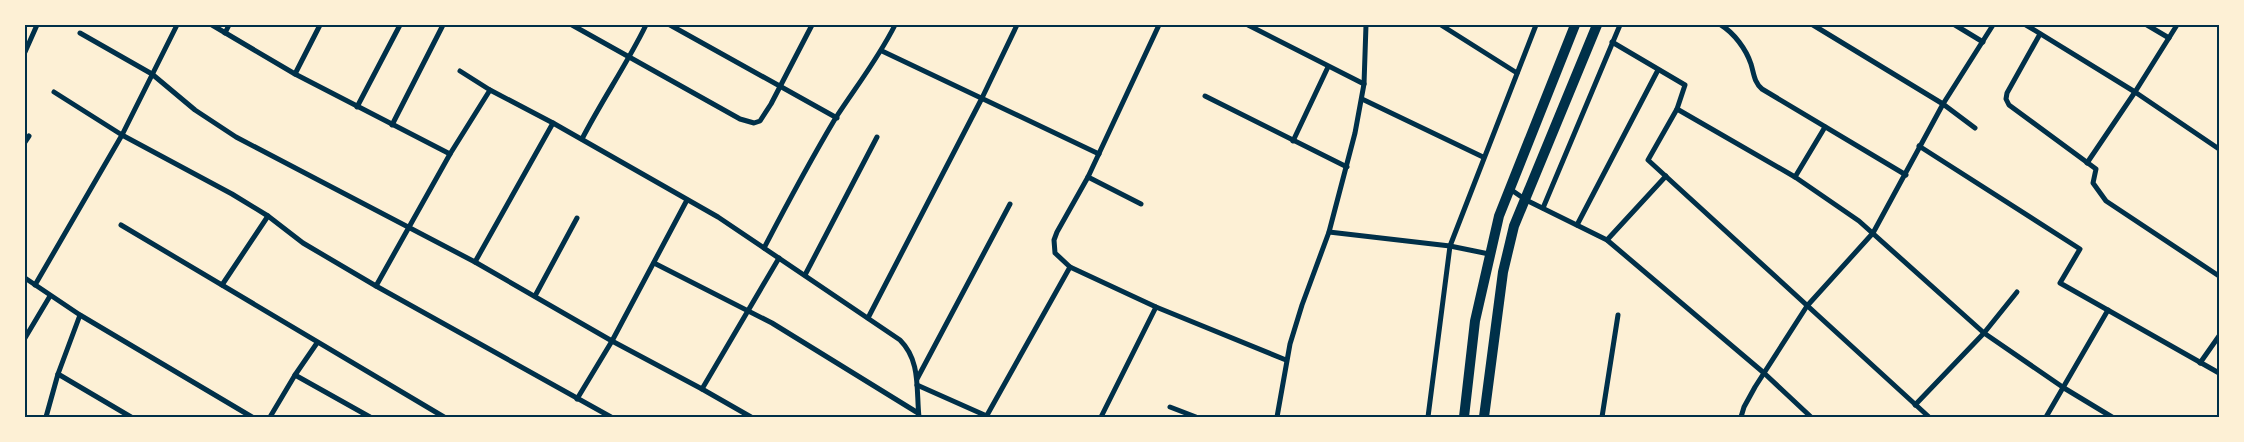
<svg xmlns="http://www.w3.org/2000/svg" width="2244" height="442" font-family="Arial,sans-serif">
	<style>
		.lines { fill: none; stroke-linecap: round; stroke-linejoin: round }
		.minor { stroke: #003049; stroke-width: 5 }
		.secondary { stroke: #003049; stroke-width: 10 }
		.neatline { fill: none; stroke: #003049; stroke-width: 2 }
	</style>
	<rect width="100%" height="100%" fill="#fdf0d5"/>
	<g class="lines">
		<g class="minor">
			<path d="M212,25l83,49 155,80"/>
			<path d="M572,25l168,94 14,4 6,-2 11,-17 41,-79"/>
			<path d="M670,25l167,93"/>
			<path d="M1159,25l-71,152 -31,55 -3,8 1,13 15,14 86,40 130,53"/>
			<path d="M1248,25l116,59"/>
			<path d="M1441,25l76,48"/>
			<path d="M1721,25c13,8 25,24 30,39 3,10 3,18 11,25l144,86"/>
			<path d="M1813,25l130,79 32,24"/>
			<path d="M1955,25l28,17"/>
			<path d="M2026,25l109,67 84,57"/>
			<path d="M2147,25l22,13"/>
			<path d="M80,33l72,41 43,36 41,27 239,125 137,79 90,48 49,28"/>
			<path d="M225,33l4,-8"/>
			<path d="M2040,34l-33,59 -1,6 3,6 87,64 -3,14 13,18 113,75"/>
			<path d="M1612,42l73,43 -8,24 -29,51 281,257"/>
			<path d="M882,51l217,103"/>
			<path d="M25,52l12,-27"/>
			<path d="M460,71l30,19 63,33 165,94 182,123c21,21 16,49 19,77"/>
			<path d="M295,74l25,-49"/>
			<path d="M54,92l68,43 110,59 36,22 35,27 73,43 235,131"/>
			<path d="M1205,96l142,71"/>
			<path d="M1362,99l121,58"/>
			<path d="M357,107l43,-82"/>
			<path d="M1677,109l118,68 64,44 125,112 80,55 48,29"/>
			<path d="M392,125l51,-100"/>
			<path d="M582,139c20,-39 45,-75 64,-114"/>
			<path d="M1293,141l35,-74"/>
			<path d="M25,142l4,-6"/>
			<path d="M1919,146l161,103 -20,34 159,90"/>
			<path d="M2087,163l48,-71 42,-67"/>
			<path d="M1088,177l53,27"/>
			<path d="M1795,177l30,-50"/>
			<path d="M1510,189l16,11 81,40 157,133 47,44"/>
			<path d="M1543,208l77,-183"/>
			<path d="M121,225l323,192"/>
			<path d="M1577,225l81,-155"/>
			<path d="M1329,232l121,14 39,8"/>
			<path d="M1607,240l59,-64"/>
			<path d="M764,248c23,-44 46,-87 71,-129 20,-31 43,-60 60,-94"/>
			<path d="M475,262l78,-139"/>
			<path d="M654,263l118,60 146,90"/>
			<path d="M805,275l72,-138"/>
			<path d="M25,278l55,37 172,102"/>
			<path d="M35,285l87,-150 55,-110"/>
			<path d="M222,285l46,-69"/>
			<path d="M376,286l74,-132 40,-64"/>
			<path d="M535,296l42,-78"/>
			<path d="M868,318l114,-220 35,-73"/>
			<path d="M25,338l25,-42"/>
			<path d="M2200,363l19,-27"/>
			<path d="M58,374l73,43"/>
			<path d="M295,375l75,42"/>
			<path d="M917,379l93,-175"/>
			<path d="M917,385l72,32"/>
			<path d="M702,389l77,-131"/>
			<path d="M577,399l35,-58 75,-141"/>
			<path d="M1915,405l69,-72 33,-41"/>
			<path d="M1170,407l26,10"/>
			<path d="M46,417l12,-43 22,-59"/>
			<path d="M270,417l25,-42 22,-32"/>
			<path d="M986,417l84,-150"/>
			<path d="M1101,417l55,-110"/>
			<path d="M1277,417l13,-73 12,-39 27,-73 26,-99 9,-49 2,-59"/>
			<path d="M1428,417l22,-171 86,-221"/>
			<path d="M1602,417l16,-102"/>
			<path d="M1741,417l3,-10 11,-20 52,-81 66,-73 70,-129 50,-79"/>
			<path d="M2046,417l62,-107"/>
		</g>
		<g class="secondary">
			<path d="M1464,417l11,-96 24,-105 76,-191"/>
			<path d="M1484,417l19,-145 11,-46 83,-201"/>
		</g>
	</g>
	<rect width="2244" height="442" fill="none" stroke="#fdf0d5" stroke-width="52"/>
	<rect x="26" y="26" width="2192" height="390" class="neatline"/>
</svg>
